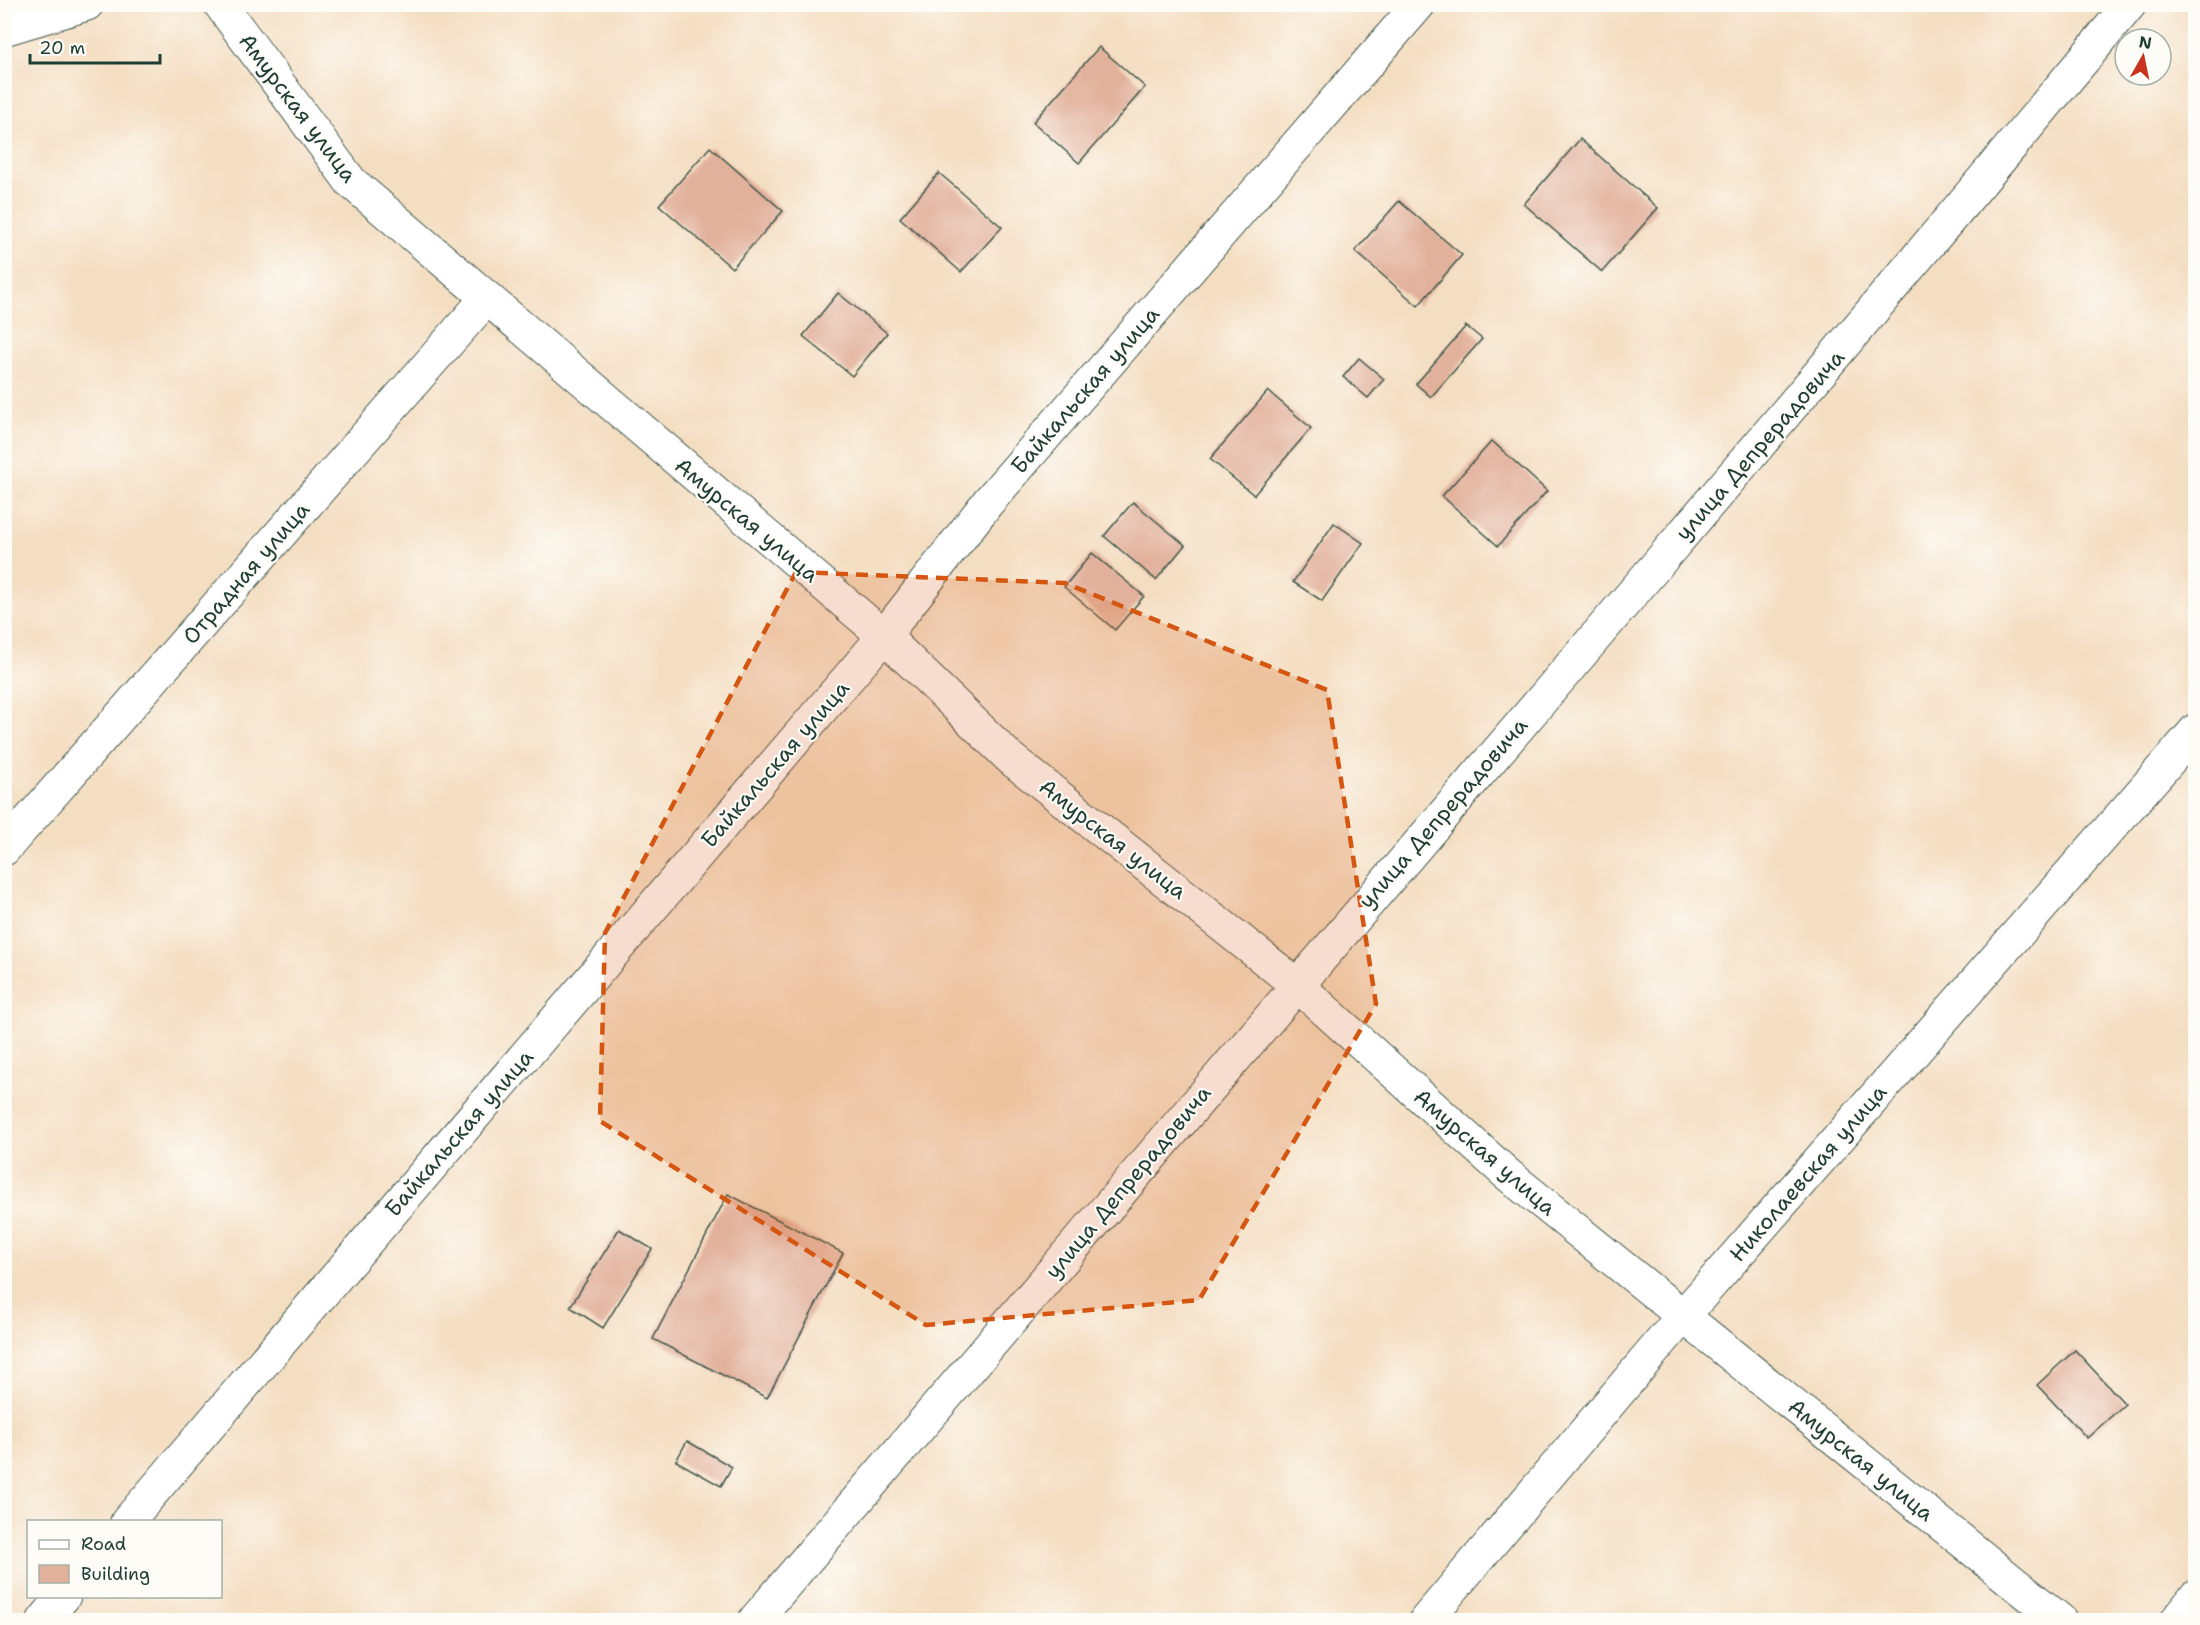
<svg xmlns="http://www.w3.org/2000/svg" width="2200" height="1625" font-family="'Shantell Sans',sans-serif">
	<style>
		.building { fill: #e2b19b }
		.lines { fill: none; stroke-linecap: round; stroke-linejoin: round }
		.minor-casing { stroke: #3f5549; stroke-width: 35 }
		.minor { stroke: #fff; stroke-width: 33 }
		.marked { fill: #d45610; fill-opacity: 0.2; stroke: #d45610; stroke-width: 4.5; stroke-dasharray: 12 8; stroke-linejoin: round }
		.labels { text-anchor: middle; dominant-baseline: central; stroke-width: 4.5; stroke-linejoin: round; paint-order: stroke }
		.street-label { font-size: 22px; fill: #1f3d34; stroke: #fdfcf7 }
	</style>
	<rect width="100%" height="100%" fill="#fdfcf7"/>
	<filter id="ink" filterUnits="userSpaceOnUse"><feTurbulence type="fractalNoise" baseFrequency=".0167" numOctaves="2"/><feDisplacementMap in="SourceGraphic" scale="12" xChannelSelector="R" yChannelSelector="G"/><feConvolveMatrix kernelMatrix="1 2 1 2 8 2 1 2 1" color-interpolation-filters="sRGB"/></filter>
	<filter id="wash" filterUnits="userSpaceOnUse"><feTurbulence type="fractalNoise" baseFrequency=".008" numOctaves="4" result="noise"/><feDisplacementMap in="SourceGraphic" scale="24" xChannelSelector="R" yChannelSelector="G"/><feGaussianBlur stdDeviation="1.35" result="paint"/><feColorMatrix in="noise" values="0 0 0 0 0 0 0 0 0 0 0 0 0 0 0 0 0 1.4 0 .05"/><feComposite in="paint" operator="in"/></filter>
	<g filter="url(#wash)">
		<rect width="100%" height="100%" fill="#f4dec2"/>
		<g id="blocks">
			<g class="building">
				<path d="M1099,47l46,40 -66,76 -46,-41z"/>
				<path d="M1580,139l78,69 -56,64 -78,-68z"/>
				<path d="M710,147l73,64 -51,57 -73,-63z"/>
				<path d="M939,173l63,54 -41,45 -61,-54z"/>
				<path d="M1399,201l63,54 -44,51 -63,-55z"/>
				<path d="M838,293l49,40 -35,43 -49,-40z"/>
				<path d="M1466,326l16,13 -51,58 -15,-13z"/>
				<path d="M1359,358l25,21 -16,19 -25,-21z"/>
				<path d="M1268,391l43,37 -57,67 -44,-36z"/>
				<path d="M1492,441l55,50 -49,55 -56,-50z"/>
				<path d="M1133,502l52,43 -29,35 -52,-44z"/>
				<path d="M1334,523l29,20 -41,58 -29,-19z"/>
				<path d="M1092,553l52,43 -29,34 -51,-43z"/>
				<path d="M728,1194l115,59 -76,145 -114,-59z"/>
				<path d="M619,1229l33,20 -49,79 -33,-21z"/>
				<path d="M2075,1350l50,54 -38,34 -50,-53z"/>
				<path d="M687,1441l45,26 -11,19 -45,-25z"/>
			</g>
		</g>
	</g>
	<g filter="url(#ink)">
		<use href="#blocks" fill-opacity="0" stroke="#3f5549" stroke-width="1.5"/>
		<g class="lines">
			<g class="minor-casing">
				<g id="minor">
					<path d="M220,4l131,178 533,454 126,122 286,226 211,190 553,446"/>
					<path d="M4,29l83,-25"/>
					<path d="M4,849l483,-551"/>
					<path d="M127,1522l757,-886 104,-134 431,-498"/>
					<path d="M44,1620l20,-24"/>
					<path d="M755,1620c458,-538 922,-1073 1375,-1616"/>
					<path d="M1426,1620l257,-304 513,-586"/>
					<path d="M2177,1620l19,-24"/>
				</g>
			</g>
			<use href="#minor" class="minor"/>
		</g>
	</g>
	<path class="marked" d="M796,572l269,11 262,107 49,314 -177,296 -273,25 -326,-204 5,-188z"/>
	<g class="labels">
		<g class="street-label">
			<text transform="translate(298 108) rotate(53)">Амурская улица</text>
			<text transform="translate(1085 390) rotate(-49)">Байкальская улица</text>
			<text transform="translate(1760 445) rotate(-49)">улица Депрерадовича</text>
			<text transform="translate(747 520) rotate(40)">Амурская улица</text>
			<text transform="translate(246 573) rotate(-49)">Отрадная улица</text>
			<text transform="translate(775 764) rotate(-49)">Байкальская улица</text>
			<text transform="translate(1443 813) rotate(-49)">улица Депрерадовича</text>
			<text transform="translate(1113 839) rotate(38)">Амурская улица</text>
			<text transform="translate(459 1133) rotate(-49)">Байкальская улица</text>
			<text transform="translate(1485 1152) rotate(41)">Амурская улица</text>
			<text transform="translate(1808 1173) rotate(-49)">Николаевская улица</text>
			<text transform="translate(1128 1182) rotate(-50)">улица Депрерадовича</text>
			<text transform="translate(1861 1460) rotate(39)">Амурская улица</text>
		</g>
	</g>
	<rect width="2200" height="1625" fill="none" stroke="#fdfcf7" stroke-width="24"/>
	<rect x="27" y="1520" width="195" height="78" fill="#fdfcf7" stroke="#a4b0a9" stroke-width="1.5"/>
	<rect x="39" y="1540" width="30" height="9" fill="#ffffff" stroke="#a4b0a9" stroke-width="1.5"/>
	<text x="81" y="1550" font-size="18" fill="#1f3d34">Road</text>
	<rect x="39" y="1565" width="30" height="18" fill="#e2b19b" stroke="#a4b0a9" stroke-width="1.5"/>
	<text x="81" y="1580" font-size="18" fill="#1f3d34">Building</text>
	<g transform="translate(2143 57) rotate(9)"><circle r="28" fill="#fdfcf7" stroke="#a4b0a9" stroke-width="1.5"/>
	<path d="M0-4.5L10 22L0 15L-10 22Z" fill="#c8321e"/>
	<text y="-9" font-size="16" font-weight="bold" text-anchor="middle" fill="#1f3d34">N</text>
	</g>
	<path d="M30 54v9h130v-9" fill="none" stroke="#1f3d34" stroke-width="3"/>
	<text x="39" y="54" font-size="18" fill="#1f3d34" stroke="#fdfcf7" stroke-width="4.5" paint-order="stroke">20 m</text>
</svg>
